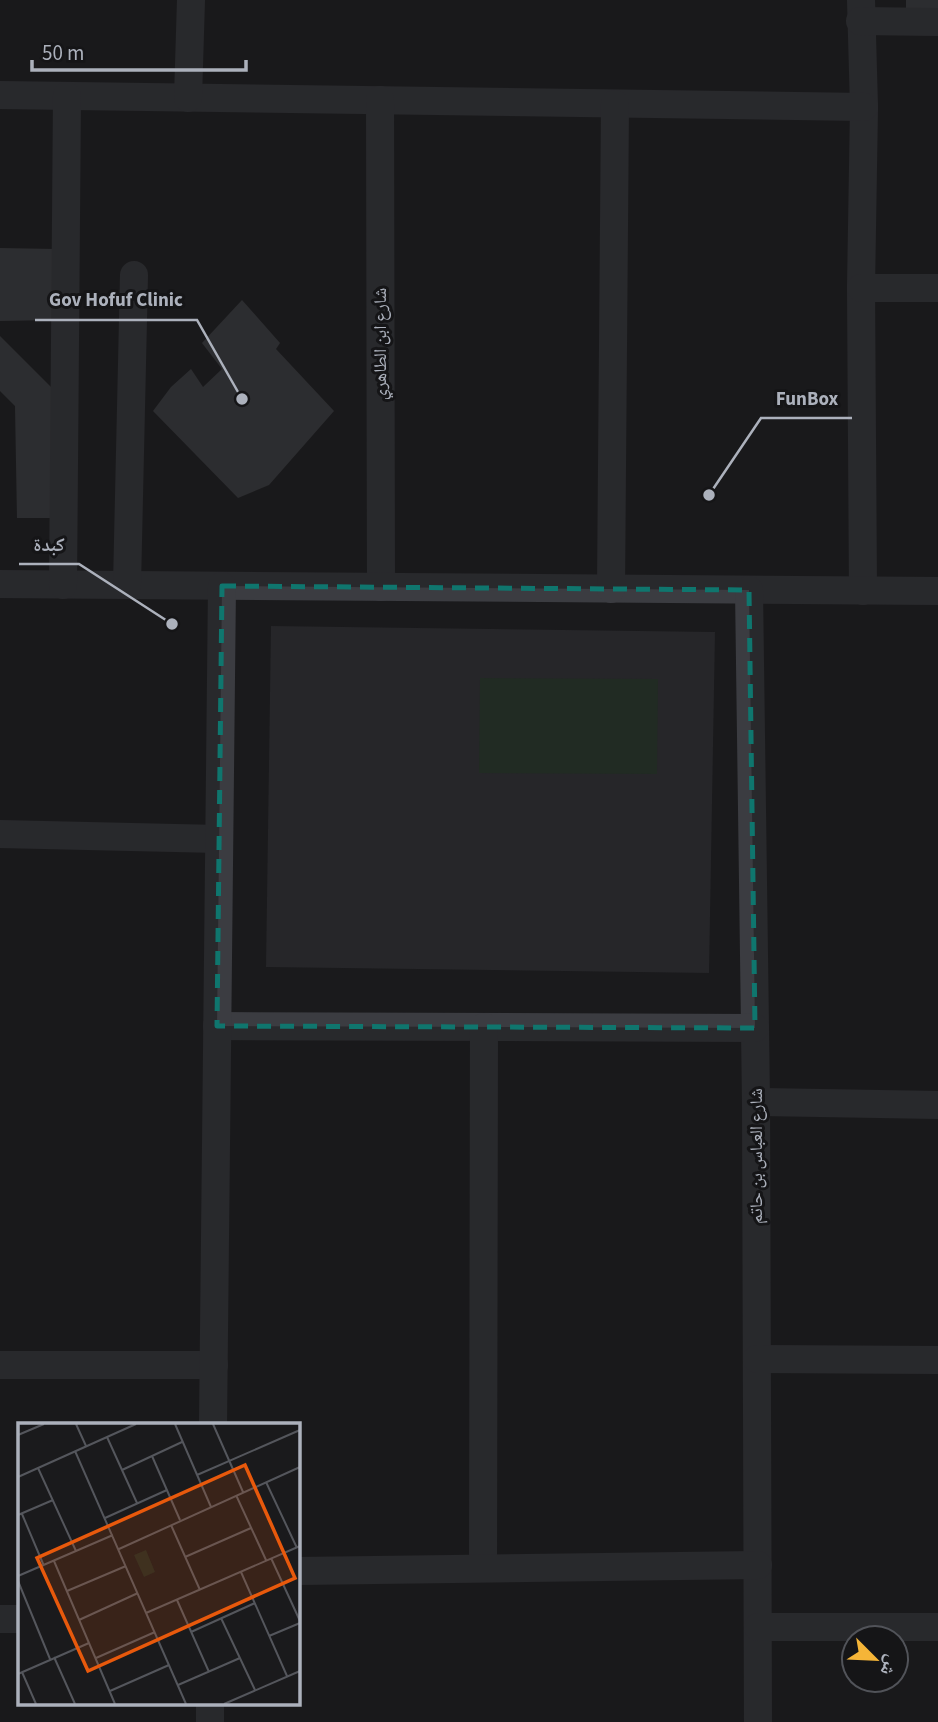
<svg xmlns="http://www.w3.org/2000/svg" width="938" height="1722" font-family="'Source Sans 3','Noto Naskh Arabic',sans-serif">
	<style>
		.built { fill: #262629 }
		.green { fill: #212b23 }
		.building { fill: #444549 }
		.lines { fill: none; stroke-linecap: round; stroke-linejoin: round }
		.minor { stroke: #3b3c41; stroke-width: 28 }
		.marked { fill: none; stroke: #0f766e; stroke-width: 5; stroke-dasharray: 14 9; stroke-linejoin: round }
		.labels { text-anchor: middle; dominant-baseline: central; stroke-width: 6; stroke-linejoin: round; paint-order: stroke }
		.street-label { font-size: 18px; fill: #acb1bc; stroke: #151517 }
		.inset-road { fill: none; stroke: #54565c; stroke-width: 2 }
		.view { fill: #e8590c; fill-opacity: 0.15; stroke: #e8590c; stroke-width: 3.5 }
		.inset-edge { fill: none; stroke: #acb1bc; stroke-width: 3.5 }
		.leader { fill: none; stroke: #acb1bc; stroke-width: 2.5 }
		.callout-dot { fill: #acb1bc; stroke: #151517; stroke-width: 2.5 }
		.callout-label { font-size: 19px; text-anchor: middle; font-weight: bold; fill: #acb1bc; stroke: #151517; stroke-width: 6; stroke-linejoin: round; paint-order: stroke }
	</style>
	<rect width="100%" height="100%" fill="#1a1a1c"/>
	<path class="built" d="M271,626l444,6 -6,341 -443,-6z"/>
	<path class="green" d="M480,678l178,1 -1,95 -178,-1z"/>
	<g class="building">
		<rect x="906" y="0" width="32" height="9"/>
		<path d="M0,248l55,1 -1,71 -54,1z"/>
		<path d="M242,300l38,43 -4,6 58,62 -65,74 -31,13 -85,-87 18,-24 20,-18 12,18 19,-18 -20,-26z"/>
		<path d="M0,336l54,54 -1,128h-36l-2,-112 -15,-15z"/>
	</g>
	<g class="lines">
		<g class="minor">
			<path d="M861,0l3,107 -3,181 2,303"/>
			<path d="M860,21l78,1"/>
			<path d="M0,95l864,12"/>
			<path d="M188,98l3,-98"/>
			<path d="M380,100l1,487"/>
			<path d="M861,288h77"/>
			<path d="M0,584l938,7"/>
			<path d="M63,585l4,-489"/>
			<path d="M127,585l7,-310"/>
			<path d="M611,589l4,-485"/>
			<path d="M749,590l7,512 2,620"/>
			<path d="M0,834l219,5"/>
			<path d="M217,1026l538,2"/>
			<path d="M756,1102l182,3"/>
			<path d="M757,1359l181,1"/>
			<path d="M0,1365h214"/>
			<path d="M213,1424l9,-838"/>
			<path d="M483,1568l1,-541"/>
			<path d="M298,1571l460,-6"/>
			<path d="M0,1619h19"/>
			<path d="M758,1627h180"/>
			<path d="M210,1722v-19"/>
		</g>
	</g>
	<path d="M0 0H938V1722H0ZM222,586l527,4 6,438 -538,-2z" fill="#1a1a1c" fill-opacity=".55" fill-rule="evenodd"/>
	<path class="marked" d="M222,586l527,4 6,438 -538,-2z"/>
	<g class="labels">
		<g class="street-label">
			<text transform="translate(380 344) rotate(-90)">شارع ابن الطاهري</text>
			<text transform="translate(756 1156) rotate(-90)">شارع العباس بن حاتم</text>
		</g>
	</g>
	<g transform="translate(18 1423)">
		<rect width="282" height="282" fill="#1a1a1c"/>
		<path d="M128,127l9,22 -11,5 -10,-22z" fill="#212b23"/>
		<path class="inset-road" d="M58,1l10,22M157,1l36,83M195,1l30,68M0,12l26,-11M89,14l30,66M57,28l111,253M134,33l28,64M20,45l38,83M104,47l60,-28M179,52l103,-45M0,54l118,-53M248,59l31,66M218,72l30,65M4,91l22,52M0,92l35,-15M87,95l62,-28M153,102l29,65M101,126l181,-82M167,134l66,-29M253,135l29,63M36,138l61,143M223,149l46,104M0,153l95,-41M0,158l32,78M49,168l59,-25M159,177l32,72M128,190l154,-67M203,195l34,72M61,197l59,-27M173,209l64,-29M251,213l31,-13M36,234l21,47M78,235l59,-26M4,249l14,32M0,251l71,-31M160,262l62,-27M92,268l59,-26M206,281l76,-33"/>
		<path class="view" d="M227,42l50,113 -207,93 -51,-113z"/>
		<rect width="282" height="282" class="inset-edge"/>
	</g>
	<path class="leader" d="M242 399L197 320H35M709 495L761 418H852M172 624L79 564H19"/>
	<g class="callout-dot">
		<circle cx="242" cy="399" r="7"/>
		<circle cx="709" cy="495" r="7"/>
		<circle cx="172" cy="624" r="7"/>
	</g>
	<g class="callout-label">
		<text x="116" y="306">Gov Hofuf Clinic</text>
		<text x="807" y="405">FunBox</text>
		<text x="49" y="551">كبدة</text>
	</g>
	<g transform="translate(875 1659) rotate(114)"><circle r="33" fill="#151517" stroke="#515359" stroke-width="2"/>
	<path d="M0-5L12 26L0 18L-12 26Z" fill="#f5b538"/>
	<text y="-10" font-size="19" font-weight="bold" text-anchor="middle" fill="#acb1bc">ش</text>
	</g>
	<path d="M32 60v10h214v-10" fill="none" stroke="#acb1bc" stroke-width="3.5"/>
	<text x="42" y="60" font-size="21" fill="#acb1bc" stroke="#151517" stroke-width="5" paint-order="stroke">50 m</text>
</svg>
